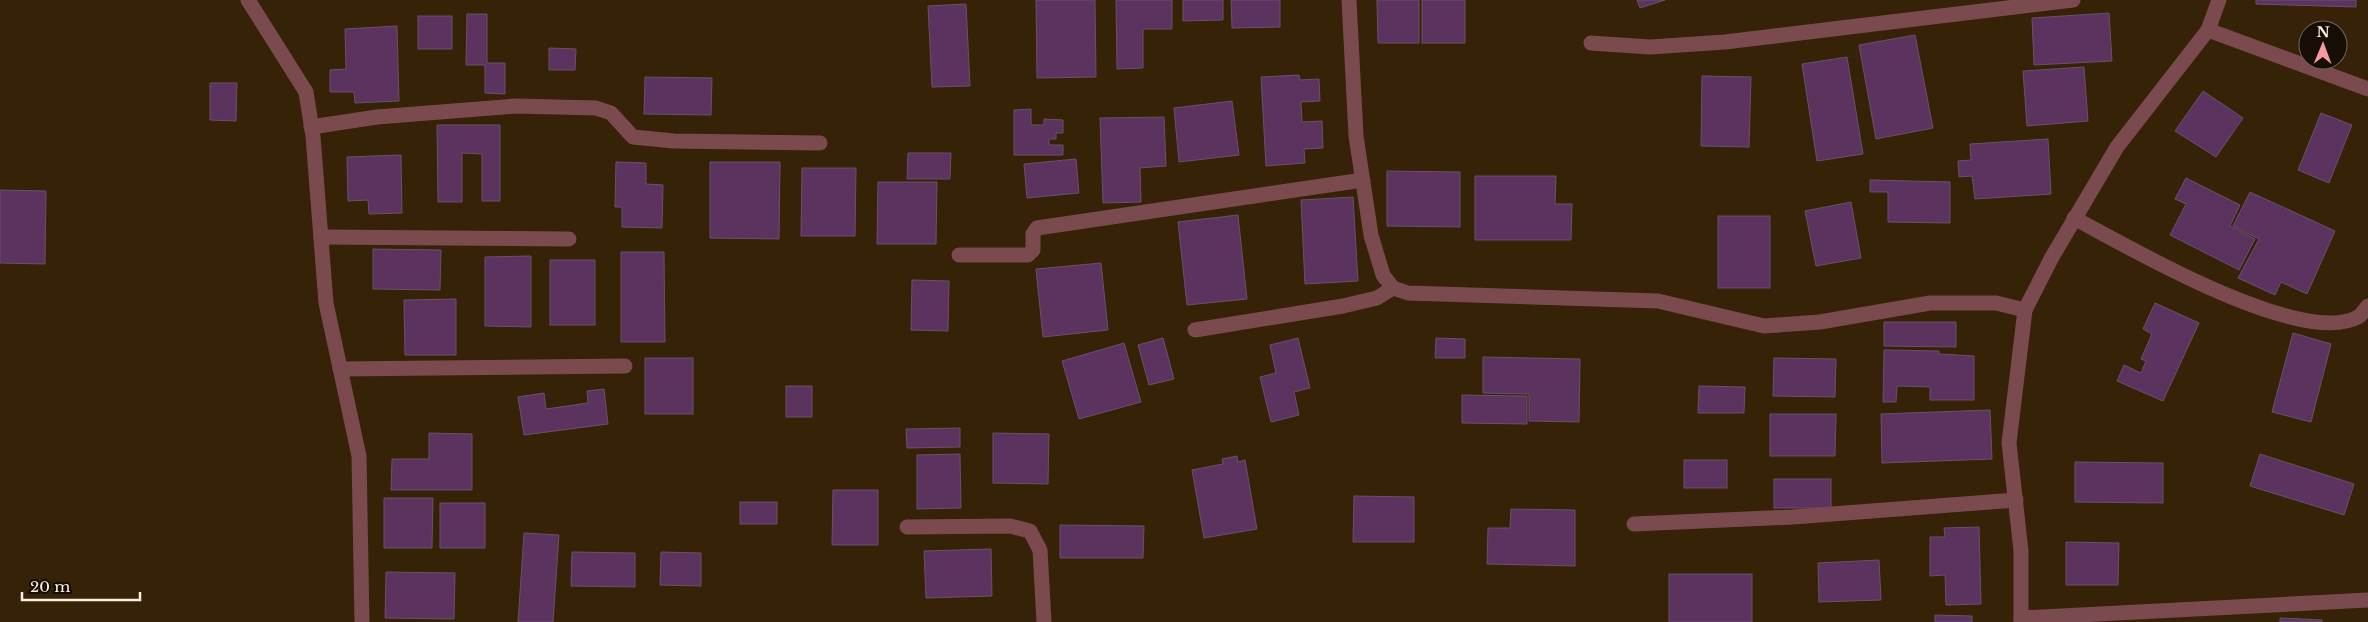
<svg xmlns="http://www.w3.org/2000/svg" width="2368" height="622" font-family="'Libre Baskerville',serif">
	<style>
		.building { fill: #5c335f; stroke: #69516a }
		.lines { fill: none; stroke-linecap: round; stroke-linejoin: round }
		.minor { stroke: #7b4a4e; stroke-width: 15 }
		.tertiary { stroke: #7b4a4e; stroke-width: 15 }
	</style>
	<rect width="100%" height="100%" fill="#352207"/>
	<g class="building">
		<path d="M1036,0h59l1,77 -59,1z"/>
		<path d="M1116,0h56v29h-29v39l-26,1z"/>
		<path d="M1183,0h40v20l-40,1z"/>
		<path d="M1231,0h49v27l-48,1z"/>
		<path d="M1377,0h42v43h-41z"/>
		<rect x="1422" y="0" width="43" height="43"/>
		<path d="M1637,0h28l-25,8z"/>
		<path d="M2256,0h100v7l-100,-3z"/>
		<path d="M966,4l4,82 -38,1 -4,-81z"/>
		<path d="M2109,13l3,48 -78,4 -2,-47z"/>
		<path d="M467,14h20v49h18v31l-20,-1v-28h-19z"/>
		<rect x="418" y="16" width="34" height="33"/>
		<path d="M397,26l2,75 -44,2 -1,-11h-24v-22l16,-1 -1,-40z"/>
		<path d="M1915,35l18,93 -57,11 -17,-94z"/>
		<path d="M549,48l27,1 -1,21h-26z"/>
		<path d="M1847,57l16,97 -46,7 -15,-97z"/>
		<path d="M2084,67l4,54 -61,5 -4,-55z"/>
		<path d="M1299,75l1,5 19,-1 1,22 -19,1 1,20 20,-1 1,27 -19,1 1,14 -39,3 -5,-89z"/>
		<path d="M1702,76l49,1 -2,70 -48,-1z"/>
		<path d="M645,77l67,1 -1,37 -67,-1z"/>
		<path d="M210,83h27l-1,38 -26,-1z"/>
		<path d="M2203,91l40,27 -27,39 -41,-26z"/>
		<path d="M1232,101l7,54 -60,7 -5,-54z"/>
		<path d="M1031,109v16h13v-6l19,1v13h-7v6h-7v6h14v10h-49v-45z"/>
		<path d="M2321,113l31,12 -23,58 -31,-13z"/>
		<path d="M1164,117l2,49 -26,2 1,34 -38,1 -3,-85z"/>
		<path d="M437,125h63v76h-18v-47l-20,-1v49h-24z"/>
		<path d="M2048,139l3,55 -76,5 -3,-23 -13,1 -1,-16 13,-1 -1,-16z"/>
		<path d="M908,153h43l-1,26h-43z"/>
		<path d="M401,155l1,58 -33,1 -1,-14 -20,1 -1,-44z"/>
		<path d="M1076,159l3,34 -52,5 -3,-34z"/>
		<path d="M616,162l30,1v21l17,1 -1,43 -40,-1v-20h-7z"/>
		<path d="M710,162h70l-1,77 -69,-1z"/>
		<path d="M802,168h54l-1,68h-54z"/>
		<path d="M1387,171l73,1v55l-73,-1z"/>
		<path d="M1475,176h81l-1,28h17l-1,36h-96z"/>
		<path d="M2186,178l54,27 -10,21 25,13 -16,31 -69,-35 16,-31 -11,-5z"/>
		<path d="M1870,180l80,2v41l-62,-1v-30h-18z"/>
		<path d="M878,182h59l-1,62h-59z"/>
		<path d="M0,190l46,1 -1,73 -45,-1z"/>
		<path d="M2250,192l85,39 -28,63 -26,-12 -6,13 -37,-17 21,-39 -26,-13z"/>
		<path d="M1353,197l5,84 -53,3 -4,-84z"/>
		<path d="M1851,202l10,56 -45,8 -11,-55z"/>
		<path d="M1238,215l9,84 -60,6 -9,-83z"/>
		<rect x="1718" y="216" width="52" height="72"/>
		<path d="M373,249l68,1 -1,40 -67,-1z"/>
		<path d="M621,252h43l1,90h-44z"/>
		<path d="M531,256v71l-46,-1v-69z"/>
		<rect x="550" y="260" width="45" height="65"/>
		<path d="M1101,263l7,67 -65,7 -7,-68z"/>
		<path d="M912,280l37,1 -1,50 -37,-1z"/>
		<path d="M456,299v56h-51l-1,-55z"/>
		<path d="M2155,303l44,20 -36,78 -46,-20 7,-16 17,8 5,-12 -5,-2 11,-25 -9,-5z"/>
		<path d="M1884,322h72v25l-72,-1z"/>
		<path d="M2293,333l38,11 -20,78 -39,-10z"/>
		<path d="M1163,338l11,41 -25,6 -11,-40z"/>
		<path d="M1298,338l12,50 -16,4 5,23 -28,7 -11,-45 16,-4 -6,-28z"/>
		<path d="M1436,338l29,1v19h-30z"/>
		<path d="M1124,343l17,59 -62,17 -17,-58z"/>
		<path d="M1884,350l55,1v3l35,2v44h-44v-13l-33,-1 -1,16h-13z"/>
		<path d="M1483,357l97,2 -1,63 -50,-1v-27l-46,-1z"/>
		<rect x="645" y="358" width="48" height="56"/>
		<path d="M1774,358l62,1 -1,38 -62,-1z"/>
		<rect x="786" y="386" width="26" height="31"/>
		<path d="M1699,386l46,1 -1,26h-46z"/>
		<path d="M604,389l4,35 -84,11 -6,-38 26,-4 2,16 42,-6 -1,-12z"/>
		<path d="M1462,395l65,1v28l-65,-1z"/>
		<path d="M1990,410l2,49 -110,4 -1,-49z"/>
		<path d="M1770,414h66l-1,42h-65z"/>
		<path d="M960,428v19l-53,1 -1,-19z"/>
		<path d="M429,433l43,1v56h-81l1,-31h37z"/>
		<path d="M993,433l56,1 -1,50 -55,-1z"/>
		<path d="M960,454l1,54 -44,1v-54z"/>
		<path d="M2260,454l94,30 -10,31 -94,-29z"/>
		<path d="M1237,456l1,6 7,-2 12,69 -53,9 -12,-68 31,-6 -1,-5z"/>
		<rect x="1684" y="460" width="43" height="28"/>
		<path d="M2075,462l88,1v40l-88,-1z"/>
		<rect x="1774" y="479" width="57" height="29"/>
		<path d="M833,490h45v55h-46z"/>
		<path d="M1354,496l60,1v45h-61z"/>
		<path d="M384,498h49l-1,50h-48z"/>
		<rect x="740" y="502" width="37" height="22"/>
		<rect x="440" y="503" width="45" height="45"/>
		<path d="M1511,509l64,1v56l-88,-2 1,-36h22z"/>
		<path d="M1060,525l84,1 -1,32h-83z"/>
		<path d="M1979,527l2,77 -35,1 -1,-30 -15,1v-39h15l-1,-9z"/>
		<path d="M524,533l35,2 -6,87h-35z"/>
		<path d="M2066,542l53,1 -1,42h-52z"/>
		<path d="M991,549l1,47 -66,2 -2,-47z"/>
		<path d="M572,552l63,1v34l-64,-1z"/>
		<path d="M661,552l40,1v33l-41,-1z"/>
		<path d="M1879,560l2,40 -62,2 -1,-39z"/>
		<path d="M386,572l69,1 -1,46 -69,-1z"/>
		<rect x="1669" y="574" width="83" height="48"/>
		<path d="M1935,615l37,1v6h-37z"/>
		<path d="M2280,618l42,2v2h-42z"/>
	</g>
	<g class="lines">
		<g class="minor">
			<path d="M248,0l58,92 7,44 13,167 33,153 3,166"/>
			<path d="M1349,0l7,136 15,99 12,40 10,13 15,5 250,8 106,25 56,-4 110,-19h66l29,7"/>
			<path d="M2208,30l160,59"/>
			<path d="M1591,43l59,4 75,-5 348,-42"/>
			<path d="M311,127l66,-10 139,-11 80,2 15,5 22,24 41,4 146,2"/>
			<path d="M2074,218c54,29 227,130 284,99 4,-2 7,-8 10,-11"/>
			<path d="M321,237l248,2"/>
			<path d="M959,255h69l5,-5v-16l4,-6 326,-48"/>
			<path d="M1195,330l148,-24 34,-8 16,-10"/>
			<path d="M340,369l285,-3"/>
			<path d="M1634,524l159,-7 223,-17"/>
			<path d="M907,527l103,-1 20,5 10,19 4,72"/>
			<path d="M2021,618l347,-18"/>
		</g>
		<path class="tertiary" d="M2021,622v-71l-12,-108 16,-133 27,-53 65,-110 91,-117 11,-30"/>
	</g>
	<g transform="translate(2323 45) rotate(1)"><circle r="24" fill="#160d04" stroke="#73685d"/>
	<path d="M0-4L9 19L0 12L-9 19Z" fill="#f49aa0"/>
	<text y="-8" font-size="14" font-weight="bold" text-anchor="middle" fill="#fff1e2">N</text>
	</g>
	<path d="M22 592v8h118v-8" fill="none" stroke="#fff1e2" stroke-width="2.5"/>
	<text x="30" y="592" font-size="15" fill="#fff1e2" stroke="#160d04" stroke-width="4" paint-order="stroke">20 m</text>
</svg>
